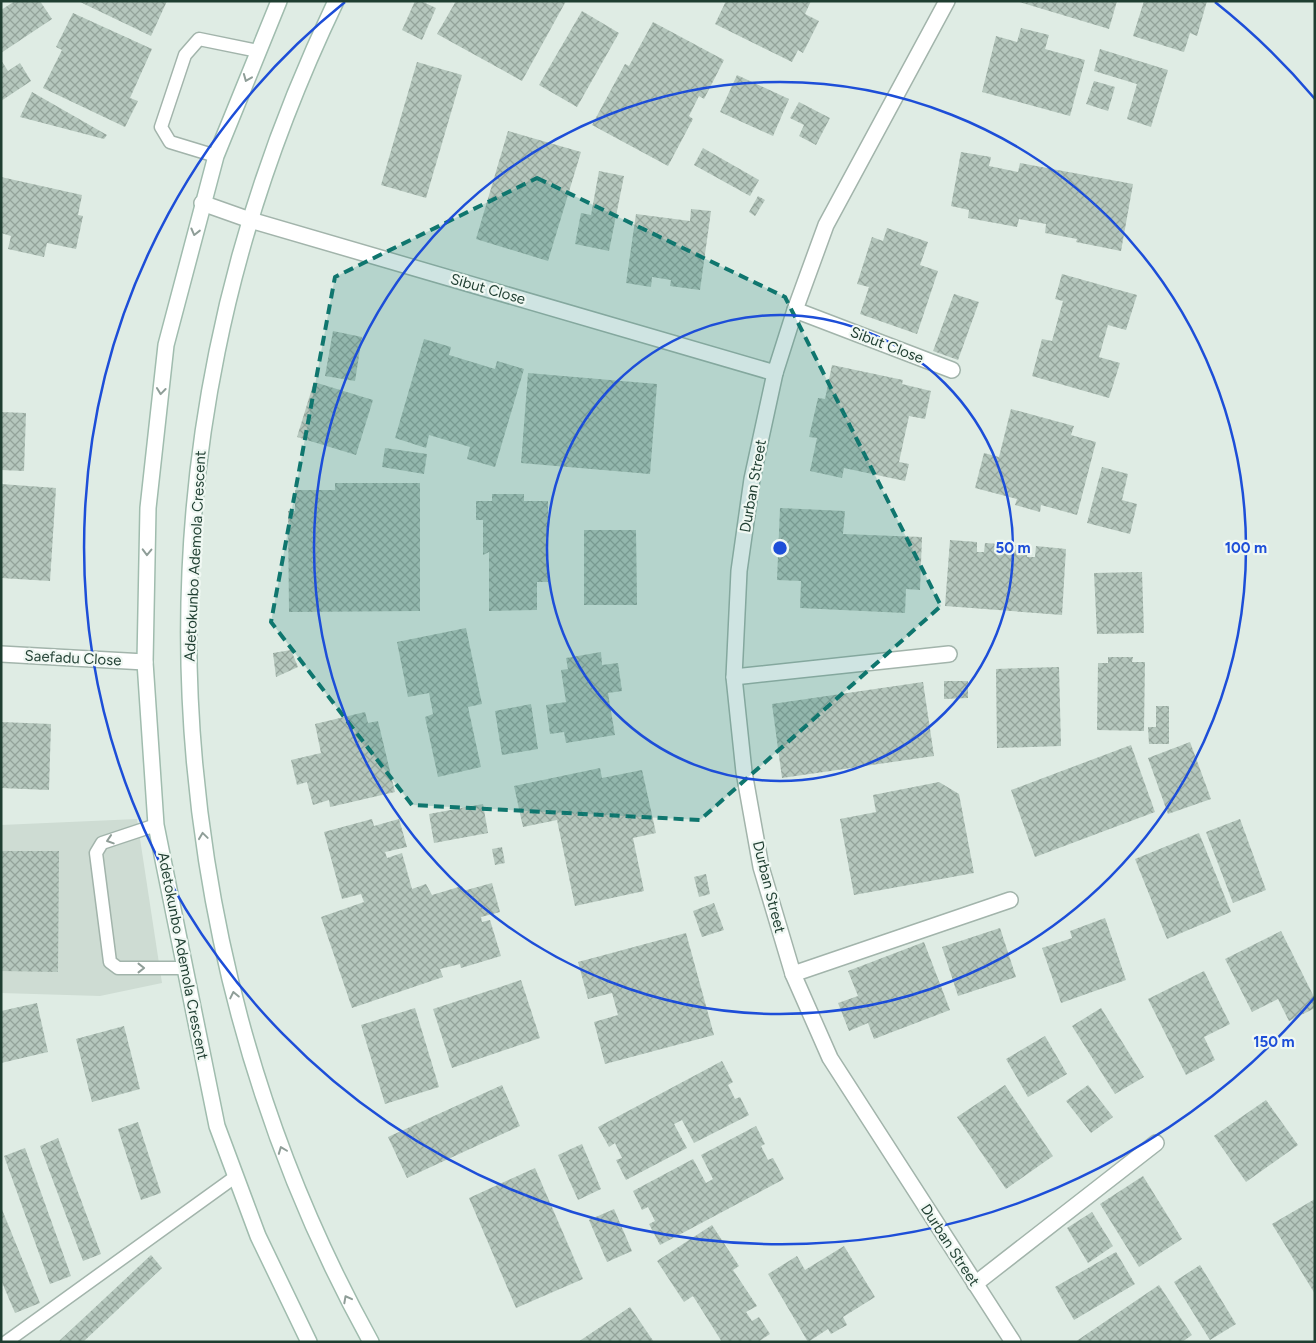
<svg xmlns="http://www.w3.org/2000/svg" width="1316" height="1343" font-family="Figtree,sans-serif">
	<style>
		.built { fill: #cedcd3 }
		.building { fill: url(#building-cross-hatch) }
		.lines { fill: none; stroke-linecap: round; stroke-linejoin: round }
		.service-casing { stroke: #a2b4ab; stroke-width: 15 }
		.minor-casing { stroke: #a2b4ab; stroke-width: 18 }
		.secondary-casing { stroke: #a0bcae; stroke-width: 18 }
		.service { stroke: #fff; stroke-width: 12 }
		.minor { stroke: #fff; stroke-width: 15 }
		.secondary { stroke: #fff; stroke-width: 15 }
		.oneway { stroke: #8f9e98 }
		.marked { fill: #0f766e; fill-opacity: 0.2; stroke: #0f766e; stroke-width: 4; stroke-dasharray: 10 6; stroke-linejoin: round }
		.ring { fill: none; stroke: #1d4ed8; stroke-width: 2.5 }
		.labels { text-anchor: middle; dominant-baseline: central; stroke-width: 4.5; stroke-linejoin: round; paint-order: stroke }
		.street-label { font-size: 15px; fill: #1f3e31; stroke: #f0f8f3 }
		.centre { fill: #1d4ed8; stroke: #f0f8f3; stroke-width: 2.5 }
		.ring-label { font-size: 15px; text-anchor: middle; font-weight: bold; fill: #1d4ed8; stroke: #f0f8f3; stroke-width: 4.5; stroke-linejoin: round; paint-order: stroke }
	</style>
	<defs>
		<pattern id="building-cross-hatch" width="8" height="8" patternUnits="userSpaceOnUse" patternTransform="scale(1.25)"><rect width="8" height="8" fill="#b5c7bd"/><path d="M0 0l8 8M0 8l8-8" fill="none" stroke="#93a39a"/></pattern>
	</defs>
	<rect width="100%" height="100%" fill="#dfece4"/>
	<path class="built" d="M137,819l25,164 -62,13 -99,-3v-168z"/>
	<g class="building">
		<path d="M15,1h25l12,18 -51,34v-43z"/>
		<path d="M78,1h89l-16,35z"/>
		<path d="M415,1h6l15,7 -14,32 -20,-10z"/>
		<path d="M456,1h110l-44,80 -85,-47z"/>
		<path d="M726,1h85l-6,13 14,7 -16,32 -5,-3 -6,12 -77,-38z"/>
		<path d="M1016,1h101l-8,28z"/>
		<path d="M1144,1h63l-10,35 -7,-3 -6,19 -51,-16z"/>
		<path d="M582,11l37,22 -42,74 -38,-22z"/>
		<path d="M73,13l79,36 -22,49 8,3 -13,26 -82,-39 19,-38 -6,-3z"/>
		<path d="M653,22l71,38 -20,39 -5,-3 -10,20 4,3 -25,47 -76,-41 33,-61 4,2z"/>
		<path d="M1021,28l28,7 -4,14 40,11 -15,56 -88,-24 14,-56 21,6z"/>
		<path d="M1100,49l68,21 -17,57 -24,-8 10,-35 -43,-13z"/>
		<path d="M1,60l7,11 12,-8 11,18 -30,20z"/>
		<path d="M417,62l45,13 -36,123 -45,-13z"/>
		<path d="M737,75l52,24 -16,37 -53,-24z"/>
		<path d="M1094,81l21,6 -7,24 -22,-7z"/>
		<path d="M32,92l75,43 -3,4 -84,-22z"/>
		<path d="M799,102l31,16 -14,27 -17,-9 5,-11 -14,-7z"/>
		<path d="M508,131l73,21 -33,109 -72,-22z"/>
		<path d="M703,148l56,32 -9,16 -56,-31z"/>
		<path d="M961,152l30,5 -2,9 29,6 2,-9 113,21 -12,67 -45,-9 1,-3 -32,-6 1,-9 -27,-5 -2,8 -49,-9 1,-8 -18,-4z"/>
		<path d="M599,171l25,5 -15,75 -34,-7 6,-31 10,2z"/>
		<path d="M1,177l81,18 -4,20 5,1 -7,33 -29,-6 -3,14 -36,-8 3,-13 -10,-3z"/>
		<path d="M758,196l7,4 -10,16 -6,-4z"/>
		<path d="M691,209l20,2 -11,79 -30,-4 1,-6 -19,-3 -1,10 -25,-4 10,-69 54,7z"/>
		<path d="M887,228l41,14 -8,23 18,6 -21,63 -57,-20 9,-27 -12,-3 15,-47 11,4z"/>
		<path d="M1062,274l75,21 -11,35 -18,-5 -9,32 21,6 -11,35 -77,-22 10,-37 10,2 11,-40 -8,-2z"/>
		<path d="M954,294l25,8 -21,58 -25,-9z"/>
		<path d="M333,331l29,6 -7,44 -30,-5z"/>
		<path d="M424,339l27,8 -2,8 46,14 2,-8 27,8 -29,98 -28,-8 3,-12 -41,-12 -3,13 -31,-10z"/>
		<path d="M832,365l71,15 -1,4 29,7 -6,28 -16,-3 -10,46 10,2 -4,17 -61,-13 -2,10 -32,-7 7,-33 -8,-1 9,-39 7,1z"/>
		<path d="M528,373l129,11 -7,90 -129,-11z"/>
		<path d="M314,382l59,18 -17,55 -59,-18z"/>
		<path d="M1011,409l63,17 -3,9 25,7 -19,73 -36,-10 -1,7 -25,-7 2,-6 -42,-11 9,-35 15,4z"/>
		<path d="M1,412l25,1 -2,58 -23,-1z"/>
		<path d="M385,448l42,6 -3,20 -42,-7z"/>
		<path d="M1102,467l26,7 -6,26 15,4 -7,30 -43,-11z"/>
		<path d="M335,483h85v128l-131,1 -1,-101h7v-21h40z"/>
		<path d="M1,484l55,4 -6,93 -49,-3z"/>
		<path d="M492,494h32v7h24v81h-11v28l-48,1v-59l-6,3v-35h-7v-19h16z"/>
		<path d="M780,508l65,3 -2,23 79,3 -2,53 -14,-1 -1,24 -105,-5 1,-27 -24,-1z"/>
		<path d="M584,530h52l1,75h-53z"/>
		<path d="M950,540l27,2v10h7l1,-9 43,3 -1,11h8l1,-11 30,3 -4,66 -117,-9z"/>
		<path d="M1142,572l2,61 -47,1 -3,-61z"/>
		<path d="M466,628l16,76 -14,3 13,60 -43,10 -13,-60 8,-3 -4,-21 -21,4 -11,-55z"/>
		<path d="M291,650l7,17 -22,10 -3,-24z"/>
		<path d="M601,652l1,13 16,-2 4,28 -14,2 7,42 -49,8 -2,-11 -14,2 -4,-29 20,-3 -5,-32 7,-1 -2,-11z"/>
		<path d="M1108,657h25l-1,5h13l-1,69 -47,-1 1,-67h10z"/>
		<path d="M1059,667l2,79 -64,2 -1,-79z"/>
		<path d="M944,681h24v17l-24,1z"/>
		<path d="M923,682l11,74 -152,22 -10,-74z"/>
		<path d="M531,704l7,45 -36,6 -7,-44z"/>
		<path d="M1156,706h13v38h-20l-1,-17h8z"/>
		<path d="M365,712l3,11 10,-2 17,71 -65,15 -1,-7 -16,5 -6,-23 -10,3 -6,-25 30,-7 -6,-29z"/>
		<path d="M1,722l50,2 -2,66 -48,-2z"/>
		<path d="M1190,742l21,57 -43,15 -20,-56z"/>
		<path d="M1131,745l24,67 -120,45 -24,-67z"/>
		<path d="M600,768l2,10 40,-8 14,63 -23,5 11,53 -69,15 -18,-86 -34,7 -9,-41z"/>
		<path d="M939,782l20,12 15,79 -120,22 -14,-76 36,-7 -3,-17z"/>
		<path d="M483,804l5,29 -54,10 -5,-29z"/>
		<path d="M372,819l2,7 25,-7 8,28 -22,5 2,6 15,-5 10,36 14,-5 6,11 30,-9 1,5 29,-8 8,29 -19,5 1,5 8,-2 11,36 -40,12 -1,-4 -20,5 3,8 -91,31 -31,-91 43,-15 -3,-8 -19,5 -18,-67z"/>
		<path d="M1240,819l26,71 -33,13 -27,-71z"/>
		<path d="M1199,833l32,79 -64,27 -32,-80z"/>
		<path d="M502,847l3,16 -10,2 -3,-16z"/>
		<path d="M1,851h58l-1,121 -57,-1z"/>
		<path d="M706,874l4,20 -11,3 -5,-20z"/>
		<path d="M714,903l10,27 -22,7 -9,-26z"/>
		<path d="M1105,918l21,62 -65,23 -19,-55 30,-10 -2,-7z"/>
		<path d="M1000,928l16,49 -58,19 -16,-49z"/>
		<path d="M1281,931l34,68v9l-26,13 -11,-22 -26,13 -27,-53z"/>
		<path d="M686,933l28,102 -109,29 -11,-42 24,-7 -6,-22 -24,6 -10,-37z"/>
		<path d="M924,942l26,68 -76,29 -6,-16 -19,8 -11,-28 20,-7 -10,-25z"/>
		<path d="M1204,971l26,53 -26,13 11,23 -29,15 -38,-76z"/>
		<path d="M521,980l19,58 -88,30 -19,-59z"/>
		<path d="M37,1003l11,49 -47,11v-52z"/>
		<path d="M415,1008l24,79 -54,17 -24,-79z"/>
		<path d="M1101,1008l43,69 -29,17 -43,-68z"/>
		<path d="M124,1026l16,63 -48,13 -16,-63z"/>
		<path d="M1045,1036l22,38 -39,23 -22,-38z"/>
		<path d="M722,1061l11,21 -5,3 7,14 5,-2 9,18 -55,28 -12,-23 -8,4 13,24 -61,32 -10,-20 6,-2 -7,-15 -6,4 -11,-20z"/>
		<path d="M502,1085l18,41 -113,52 -19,-41z"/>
		<path d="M1005,1085l48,71 -47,33 -49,-72z"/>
		<path d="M1088,1085l25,32 -22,16 -25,-32z"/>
		<path d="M1266,1100l32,45 -52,37 -32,-46z"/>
		<path d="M138,1122l23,71 -20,7 -23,-71z"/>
		<path d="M756,1126l9,18 -4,2 7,14 5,-2 11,21 -124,66 -11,-21 6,-3 -7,-14 -6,3 -9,-19 60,-32 13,24 7,-4 -12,-24z"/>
		<path d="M58,1138l43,116 -18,7 -43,-115z"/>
		<path d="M582,1144l19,45 -23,11 -20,-45z"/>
		<path d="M25,1148l46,128 -21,8 -46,-128z"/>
		<path d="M535,1168l48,111 -67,29 -47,-110z"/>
		<path d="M1143,1176l39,63 -43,28 -39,-63z"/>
		<path d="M1315,1199v95l-43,-70z"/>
		<path d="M1,1207l39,96 -25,10 -14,-33z"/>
		<path d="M614,1209l18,42 -25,11 -18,-42z"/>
		<path d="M1092,1212l21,34 -25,17 -21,-35z"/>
		<path d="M712,1225l27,41 -6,4 24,36 -11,6 6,9 7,-4 11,17 -12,8h-36l-29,-46 -9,6 -27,-41z"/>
		<path d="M844,1246l31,51 -32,20 4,8 -16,9 -3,-5 -20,13 -40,-68 29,-18 8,14z"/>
		<path d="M1116,1252l19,32 -61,36 -19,-33z"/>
		<path d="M151,1255l11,13 -79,74h-25z"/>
		<path d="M1200,1265l36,59 -26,16 -36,-58z"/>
		<path d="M1159,1285l33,50 -10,7h-107z"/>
		<path d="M630,1307l24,35h-76z"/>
	</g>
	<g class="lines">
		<g class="service-casing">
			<g id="service">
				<path d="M216,156l-46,-14 -9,-15 24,-72 14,-16 59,12"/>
				<path d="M156,825l-54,18 -6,10 14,109 8,6h67"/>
				<path d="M6,1342l229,-165"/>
			</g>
		</g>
		<g class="minor-casing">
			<g id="minor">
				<path d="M947,1l-121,224 -31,85 -20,63 -23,106 -13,92 -5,106 10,95 17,95 32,107 37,84 183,284"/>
				<path d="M202,203l48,17 525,153"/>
				<path d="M795,310l157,60"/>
				<path d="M1,654l144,8"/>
				<path d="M734,677l215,-23"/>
				<path d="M793,974l217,-74"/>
				<path d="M975,1284l181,-141"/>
			</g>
		</g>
		<g class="secondary-casing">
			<g id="secondary">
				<path d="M279,1l-63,155 -50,189 -18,163 -3,154 11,163 61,301 41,110 51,106"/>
				<path d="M336,1c-53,111 -95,231 -119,351 -68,334 -11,692 154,990"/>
			</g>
		</g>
		<use href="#service" class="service"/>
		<use href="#minor" class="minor"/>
		<use href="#secondary" class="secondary"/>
	</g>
	<defs><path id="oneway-chevron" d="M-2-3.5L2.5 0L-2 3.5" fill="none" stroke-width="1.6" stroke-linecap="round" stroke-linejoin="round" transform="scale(1.25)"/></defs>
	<g class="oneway">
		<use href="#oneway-chevron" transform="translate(247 78) rotate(112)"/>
		<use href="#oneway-chevron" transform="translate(195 232) rotate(104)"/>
		<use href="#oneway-chevron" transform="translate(161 391) rotate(96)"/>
		<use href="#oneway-chevron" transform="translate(147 552) rotate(91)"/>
		<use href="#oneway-chevron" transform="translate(203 836) rotate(-98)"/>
		<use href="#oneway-chevron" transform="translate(110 840) rotate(162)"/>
		<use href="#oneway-chevron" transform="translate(141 968)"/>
		<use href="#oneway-chevron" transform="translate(234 995) rotate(-102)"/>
		<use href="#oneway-chevron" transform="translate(282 1150) rotate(-111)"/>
		<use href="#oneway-chevron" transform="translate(347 1299) rotate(-118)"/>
	</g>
	<path class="marked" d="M537,178l248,119 156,309 -241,214 -288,-15 -141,-183 64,-345z"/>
	<g class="ring">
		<circle cx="780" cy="548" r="233"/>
		<circle cx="780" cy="548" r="466"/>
		<path d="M1315 997A698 698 0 1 1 345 2M1215 2A698 698 0 0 1 1315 99"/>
	</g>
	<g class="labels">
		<g class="street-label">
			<text transform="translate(488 289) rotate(16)">Sibut Close</text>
			<text transform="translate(887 345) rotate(21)">Sibut Close</text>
			<text transform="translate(753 486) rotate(-80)">Durban Street</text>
			<text transform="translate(195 556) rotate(-87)">Adetokunbo Ademola Crescent</text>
			<text transform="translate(73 658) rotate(3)">Saefadu Close</text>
			<text transform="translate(769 887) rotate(76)">Durban Street</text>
			<text transform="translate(183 956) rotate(79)">Adetokunbo Ademola Crescent</text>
			<text transform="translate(950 1245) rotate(57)">Durban Street</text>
		</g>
	</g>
	<circle cx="780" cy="548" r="8" class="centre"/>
	<g class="ring-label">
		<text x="1013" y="553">50 m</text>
		<text x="1246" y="553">100 m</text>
		<text x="1274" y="1047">150 m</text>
	</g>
	<rect width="1316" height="1343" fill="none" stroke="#1f3e31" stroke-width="5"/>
</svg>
